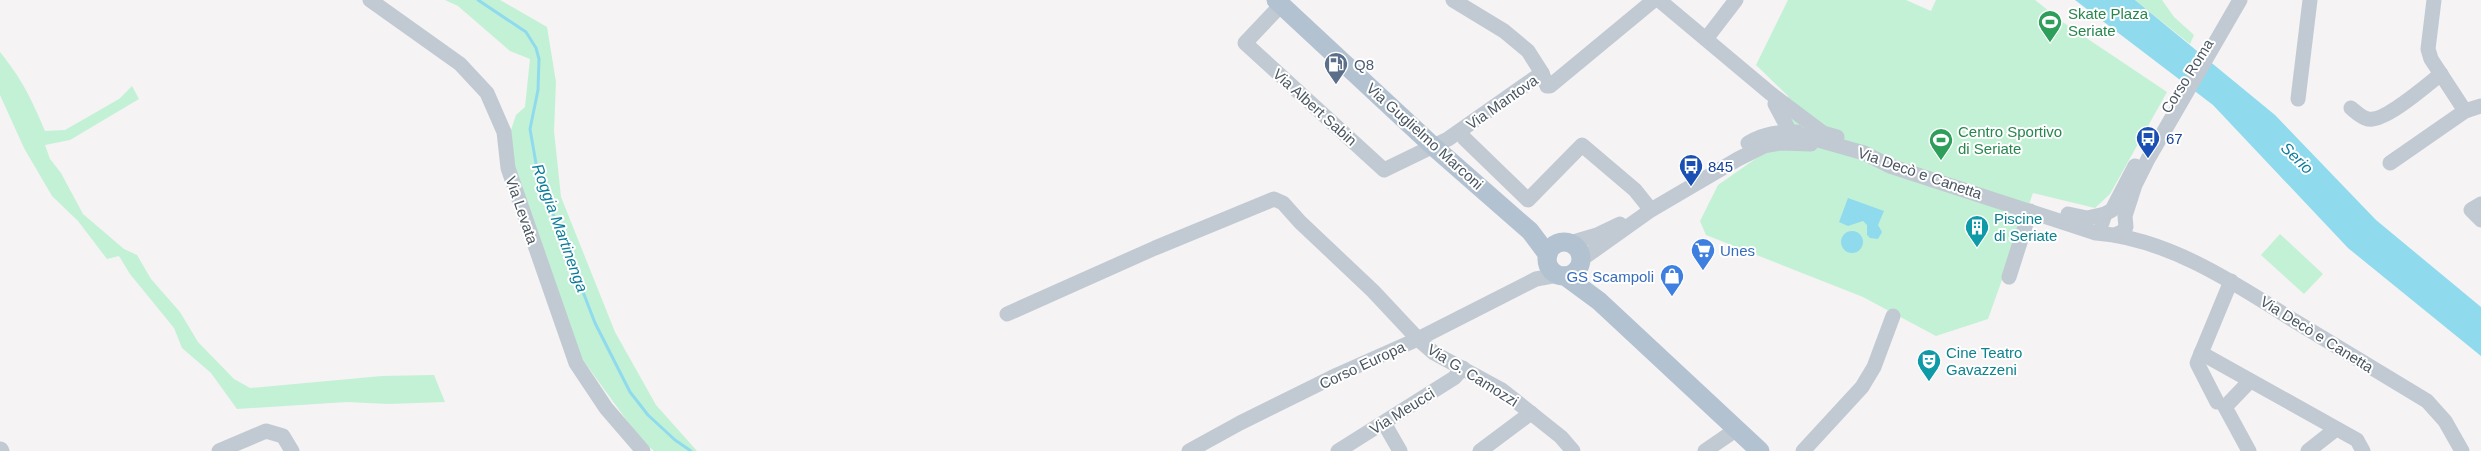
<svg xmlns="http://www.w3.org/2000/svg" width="2481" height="451" font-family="Arial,sans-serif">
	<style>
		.green { fill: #c3f1d5 }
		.water { fill: #90daee }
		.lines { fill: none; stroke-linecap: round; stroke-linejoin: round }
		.stream { stroke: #90daee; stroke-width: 3 }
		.minor { stroke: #c1cad2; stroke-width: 15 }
		.major { stroke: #b3c2d1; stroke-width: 19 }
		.labels { text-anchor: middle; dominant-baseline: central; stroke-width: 4; stroke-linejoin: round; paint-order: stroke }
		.leisure-label { font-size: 15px; fill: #27864d; stroke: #fff; text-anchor: start }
		.service-label { font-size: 15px; fill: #4e5e75; stroke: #fff; text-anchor: start }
		.street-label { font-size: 15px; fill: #4a5661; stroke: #fff }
		.transit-label { font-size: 15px; fill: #164399; stroke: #fff; text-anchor: start }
		.culture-label { font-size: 15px; fill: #0d838f; stroke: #fff; text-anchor: start }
		.shop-label { font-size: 15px; fill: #366cbe; stroke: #fff; text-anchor: start }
		.water-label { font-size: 16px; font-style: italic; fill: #0c7c9b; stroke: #fff }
	</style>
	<rect width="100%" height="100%" fill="#f5f3f3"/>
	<g class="green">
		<path d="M445,0h55l47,27 9,55 -2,49 7,66 54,135 41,73 41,46h-43l-13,-11 -61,-84 -67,-183 -4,-37 7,-21 9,-8 5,-48 -20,-8 -52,-45z"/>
		<path d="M1788,0h118l25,11 5,-11h99l29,23 103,69 -57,102 -15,14 -62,-15 -45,126 -52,17 -73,-39 -157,-62 -6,-14 18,-36 69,-48 1,-41 -32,-31z"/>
		<path d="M2135,0h27l12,17 20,18 -4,9z"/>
		<path d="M0,52c22,27 32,48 45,79l20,-1 54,-31 13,-13 7,13 -69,41 -25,5 5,14 11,14 22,41 41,35 13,6 14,24 29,33 18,30 36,37 16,9 132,-12 52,-1 11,27 -57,2 -41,-2 -110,7 -26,-36 -29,-25 -8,-20 -44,-54 -11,-18 -12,3 -29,-38 -26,-25 -28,-48 -24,-53z"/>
		<path d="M2280,234l43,40 -19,20 -43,-39z"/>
	</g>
	<g class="water">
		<path d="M2075,0h60l140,115 101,105 105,87v49l-133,-108 -135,-143z"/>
		<path d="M1848,198l36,13 -6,14 4,7 -4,7 -8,-1 -3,-3v-10l-4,-4 -15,5 -9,-4z"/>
		<circle cx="1852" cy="242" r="11"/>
	</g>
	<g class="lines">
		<path class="stream" d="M478,0l48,32 10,16 3,11 -1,31 -8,39 8,46 57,148 35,69 18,23 27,25 16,11"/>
		<g class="minor">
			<path d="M370,0l90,64 27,29 17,39 4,36 68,195 30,45 37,43"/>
			<path d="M1453,0l51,31 24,20 14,22"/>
			<path d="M1659,0l111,93 53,40 14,4"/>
			<path d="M2434,0l-6,49 3,10 34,52 16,-5"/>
			<path d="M1281,5l-36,38 139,127 64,-31 94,-66 5,13h3l104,-86"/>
			<path d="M1706,39l30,-39"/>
			<path d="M2298,99l12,-99"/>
			<path d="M1775,104l15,28 74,21 26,13 206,67c71,5 139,50 197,87 45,27 89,54 134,81l18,20 17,30"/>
			<path d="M2351,108c5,4 11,10 17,11 16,4 59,-34 73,-45"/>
			<path d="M1464,138l64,62 54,-55 53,45 16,20"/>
			<path d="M1748,143c16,-10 31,-11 49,-11"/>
			<path d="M2390,163l75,-52"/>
			<path d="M2481,204l-10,6 10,10"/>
			<path d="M2068,214l19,4 18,-4"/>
			<path d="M2102,223l3,-9 7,-4 23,-44"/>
			<path d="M2115,235l7,-3 4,-5 -1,-11 10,-31 13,-26 92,-159"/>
			<path d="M1570,243l27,-8 23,-11"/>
			<path d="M1582,259l69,-49 87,-51 26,-13 16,-3 31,1"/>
			<path d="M2009,277l21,-66"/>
			<path d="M1007,314l148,-66 119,-49 9,4 17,19 73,69 45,48 16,14 68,37 59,47 12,14"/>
			<path d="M2201,353l156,87 6,11"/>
			<path d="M2217,402l-20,-39 34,-82"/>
			<path d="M1384,423l16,28"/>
			<path d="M1,449l1,2"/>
			<path d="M219,451l47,-20 17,5 9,15"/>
			<path d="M1189,451l51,-28 97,-48 81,-36 118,-60 22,-4"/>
			<path d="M1338,451l116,-73 9,-10"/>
			<path d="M1480,451l51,-38"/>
			<path d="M1705,451l32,-22"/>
			<path d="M1803,451l59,-64 12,-20 19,-51"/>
			<path d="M2249,451l-24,-44 25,-26"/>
			<path d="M2308,451l28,-22"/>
		</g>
		<g class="major">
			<path d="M1276,0l158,147 96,84 18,24"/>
			<circle cx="1564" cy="259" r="17"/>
			<path d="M1565,276l34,25 161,150"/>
		</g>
	</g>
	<defs>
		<g id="stadium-pin" transform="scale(1.25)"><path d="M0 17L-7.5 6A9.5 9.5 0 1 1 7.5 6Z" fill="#2e9e5b" stroke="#fff"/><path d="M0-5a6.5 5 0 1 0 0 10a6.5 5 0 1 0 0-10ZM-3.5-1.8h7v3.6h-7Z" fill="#fff"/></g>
		<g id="fuel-pin" transform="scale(1.25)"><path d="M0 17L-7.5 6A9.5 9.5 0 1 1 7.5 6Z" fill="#5c6f8a" stroke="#fff"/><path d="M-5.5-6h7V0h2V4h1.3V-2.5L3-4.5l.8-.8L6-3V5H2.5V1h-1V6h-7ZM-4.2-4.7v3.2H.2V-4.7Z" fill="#fff"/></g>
		<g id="bus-pin" transform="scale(1.25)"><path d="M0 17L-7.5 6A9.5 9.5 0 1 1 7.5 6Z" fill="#1a4fb4" stroke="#fff"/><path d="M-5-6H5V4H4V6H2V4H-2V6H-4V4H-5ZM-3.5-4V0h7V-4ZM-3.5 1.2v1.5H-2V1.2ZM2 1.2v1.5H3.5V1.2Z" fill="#fff"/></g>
		<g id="building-pin" transform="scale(1.25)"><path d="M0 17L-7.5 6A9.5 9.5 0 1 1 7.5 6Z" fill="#0f9aa8" stroke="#fff"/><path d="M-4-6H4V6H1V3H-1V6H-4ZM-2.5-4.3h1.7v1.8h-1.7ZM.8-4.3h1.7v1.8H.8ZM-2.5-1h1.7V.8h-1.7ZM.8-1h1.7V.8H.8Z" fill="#fff"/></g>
		<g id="supermarket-pin" transform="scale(1.25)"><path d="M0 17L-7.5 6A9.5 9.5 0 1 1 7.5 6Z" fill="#3f7fe0" stroke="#fff"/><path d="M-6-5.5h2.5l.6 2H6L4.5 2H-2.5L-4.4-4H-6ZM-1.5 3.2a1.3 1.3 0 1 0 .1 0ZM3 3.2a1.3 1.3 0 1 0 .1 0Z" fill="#fff"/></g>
		<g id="shop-pin" transform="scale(1.25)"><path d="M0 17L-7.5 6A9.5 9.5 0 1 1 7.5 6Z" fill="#3f7fe0" stroke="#fff"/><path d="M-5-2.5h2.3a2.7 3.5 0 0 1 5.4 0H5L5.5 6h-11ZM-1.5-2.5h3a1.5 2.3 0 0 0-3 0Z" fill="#fff"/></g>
		<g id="theatre-pin" transform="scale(1.25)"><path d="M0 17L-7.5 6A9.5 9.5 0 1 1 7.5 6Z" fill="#0f9aa8" stroke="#fff"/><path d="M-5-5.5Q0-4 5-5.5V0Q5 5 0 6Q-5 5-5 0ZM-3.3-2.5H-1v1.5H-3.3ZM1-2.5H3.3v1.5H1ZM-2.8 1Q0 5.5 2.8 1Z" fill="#fff"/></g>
	</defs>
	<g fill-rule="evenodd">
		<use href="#stadium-pin" x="2050" y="22"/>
		<use href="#fuel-pin" x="1336" y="64"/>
		<use href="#bus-pin" x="2148" y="138"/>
		<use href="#stadium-pin" x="1941" y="140"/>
		<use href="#bus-pin" x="1691" y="166"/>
		<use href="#building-pin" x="1977" y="227"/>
		<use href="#supermarket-pin" x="1703" y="250"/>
		<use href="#shop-pin" x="1672" y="276"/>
		<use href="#theatre-pin" x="1929" y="361"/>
	</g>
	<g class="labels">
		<g class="leisure-label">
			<text x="2068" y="13">Skate Plaza<tspan x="2068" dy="17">Seriate</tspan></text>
			<text x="1958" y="131">Centro Sportivo<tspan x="1958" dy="17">di Seriate</tspan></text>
		</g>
		<g class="service-label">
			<text x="1354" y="64">Q8</text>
		</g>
		<g class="street-label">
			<text transform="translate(2187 76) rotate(-58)">Corso Roma</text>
			<text transform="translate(1502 102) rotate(-35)">Via Mantova</text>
			<text transform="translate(1315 107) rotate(42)">Via Albert Sabin</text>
			<text transform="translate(1425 136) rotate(42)">Via Guglielmo Marconi</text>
			<text transform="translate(1920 173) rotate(19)">Via Decò e Canetta</text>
			<text transform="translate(522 210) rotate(71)">Via Levata</text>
			<text transform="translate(2317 334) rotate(32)">Via Decò e Canetta</text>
			<text transform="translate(1362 365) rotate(-25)">Corso Europa</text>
			<text transform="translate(1473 375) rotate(32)">Via G. Camozzi</text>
			<text transform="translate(1402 411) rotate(-32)">Via Meucci</text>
		</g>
		<g class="transit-label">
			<text x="2166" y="138">67</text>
			<text x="1708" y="166">845</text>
		</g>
		<g class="culture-label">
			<text x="1994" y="218">Piscine<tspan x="1994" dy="17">di Seriate</tspan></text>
			<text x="1946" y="352">Cine Teatro<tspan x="1946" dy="17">Gavazzeni</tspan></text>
		</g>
		<g class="shop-label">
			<text x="1720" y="250">Unes</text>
			<text x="1654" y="276" text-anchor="end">GS Scampoli</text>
		</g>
		<g class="water-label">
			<text transform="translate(2297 158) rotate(44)">Serio</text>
			<text transform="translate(560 228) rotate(70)">Roggia Martinenga</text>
		</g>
	</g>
</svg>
